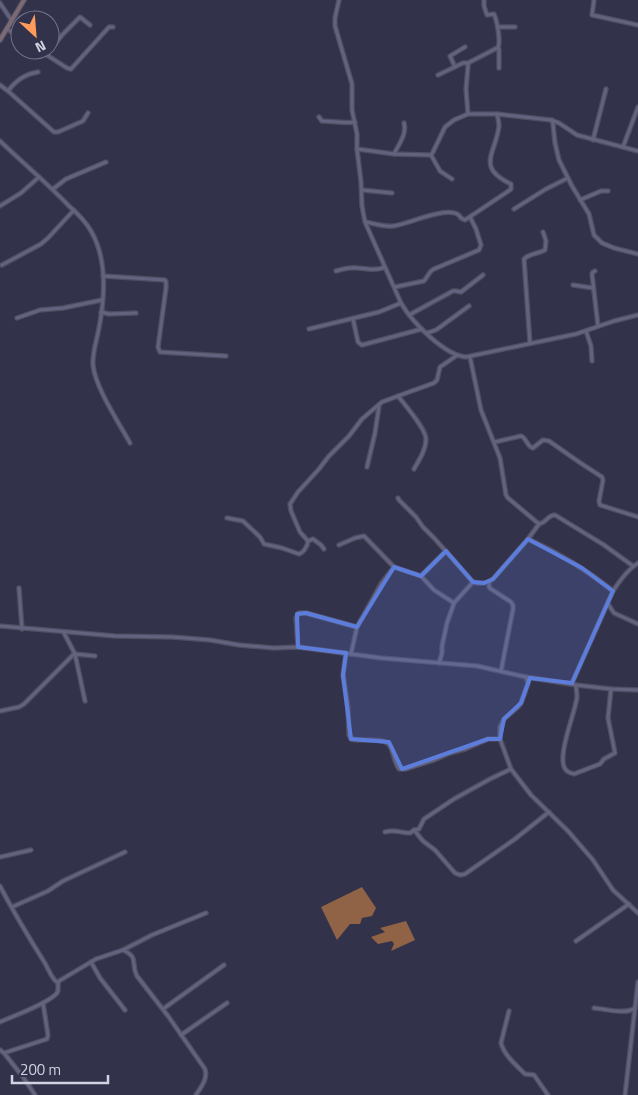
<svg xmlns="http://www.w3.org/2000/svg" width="638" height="1095" font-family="'Titillium Web',sans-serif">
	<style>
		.forest { fill: #906246 }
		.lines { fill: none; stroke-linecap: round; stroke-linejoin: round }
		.street-casing { stroke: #4f4e62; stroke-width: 5.5 }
		.secondary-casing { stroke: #4f4e62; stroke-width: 6 }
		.street { stroke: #63637f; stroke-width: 3 }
		.secondary { stroke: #7c6971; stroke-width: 4 }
		.marked { fill: #5d7ddc; fill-opacity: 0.2; stroke: #5d7ddc; stroke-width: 4; stroke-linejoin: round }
	</style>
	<rect width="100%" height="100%" fill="#33324b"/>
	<g class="forest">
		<path d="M362,887l14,21 -4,8 -10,2 -2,6h-10l-13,16 -16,-33z"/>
		<path d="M406,921l9,19 -24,11 3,-7 -2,-3 -14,3 -7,-7 14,-5 -5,-4z"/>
	</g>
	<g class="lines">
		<g class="street-casing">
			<g id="street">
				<path d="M339,0l-4,18v8l17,58v26l5,24v15l4,33 1,24 3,16 36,81c11,19 43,52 65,54l110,-23 38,-13 24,-6"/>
				<path d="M484,0v6l3,9 7,-1c3,7 7,27 4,34"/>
				<path d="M594,0l-2,15 46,10"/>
				<path d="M0,3l12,18"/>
				<path d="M498,27h17"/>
				<path d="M7,29l13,9"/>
				<path d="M39,50l28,18 4,1 38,-42h4"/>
				<path d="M47,54l15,-19 18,-18 10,8"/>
				<path d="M468,63l29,-15 2,1v19"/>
				<path d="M455,67l-5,-11 15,-9"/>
				<path d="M438,75l25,-12h5v3l-2,23 2,25"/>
				<path d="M0,85l8,6c8,-11 17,-17 30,-19"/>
				<path d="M8,91l46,41h4l25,-11 5,-8"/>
				<path d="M319,117l3,4c11,0 22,3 33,1"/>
				<path d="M552,120l1,4 2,19 4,17 13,26 17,28 5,21 8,8 12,5 24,6"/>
				<path d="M593,140l13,-51"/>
				<path d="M0,141c23,22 47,42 69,65 8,7 17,16 22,25 17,29 14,66 8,97 -2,11 -7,26 -6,37 2,22 26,58 37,78"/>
				<path d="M623,147l15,-40"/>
				<path d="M357,149l37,5 37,1 2,-3 12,-25 9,-7 14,-6h29l54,6 8,3 18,12 61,16"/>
				<path d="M394,154c5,-10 13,-20 10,-31"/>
				<path d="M431,155l9,16 12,8"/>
				<path d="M53,189l13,-10 40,-17"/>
				<path d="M362,190l30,3"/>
				<path d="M580,200l21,-9h7"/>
				<path d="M0,206l21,-13 18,-16"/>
				<path d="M514,209l32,-20 22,-11"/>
				<path d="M366,222c9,2 18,5 27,4 15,-1 60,-24 68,-8l4,2 42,-28 4,-3v-5c-36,-17 -15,-31 -12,-58 0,-4 -1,-8 -2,-12"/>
				<path d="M2,265l39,-21 7,-6 26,-28"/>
				<path d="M336,271c7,-2 14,-4 21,-3 9,0 17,3 26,0l1,-2"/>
				<path d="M595,271l-2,1 -1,2 6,52"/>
				<path d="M103,276l62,4 1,2v6l-8,59 2,5 66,4"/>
				<path d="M573,285l20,3"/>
				<path d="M395,287l29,-6 7,-10 3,-2 45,-19 2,-5 -5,-16 -6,-12"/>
				<path d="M101,312l8,2 27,-1"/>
				<path d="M409,315l44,-24h3l5,1 22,-17"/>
				<path d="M17,318l23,-8 23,-2 39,-8"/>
				<path d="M353,319l5,23 4,3 60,-16"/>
				<path d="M309,329l70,-17 22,-9"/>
				<path d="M586,331l5,15 1,15"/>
				<path d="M427,333l9,-3 33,-24"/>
				<path d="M530,343l-6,-84c6,-6 14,-5 21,-9l1,-9 -3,-9"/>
				<path d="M470,357l11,53 19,48 6,37 2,3 31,26c9,-2 8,-9 16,-9l49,30 29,21"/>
				<path d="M398,396c7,9 28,33 28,43 0,11 -7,21 -12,30"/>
				<path d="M495,442l26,-6c6,2 5,10 12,12l10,-8 6,1 30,21 23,15 1,3 -4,21 1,4 38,12"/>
				<path d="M367,467l8,-34 4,-27"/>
				<path d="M398,498l1,2 17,17 7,10 12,12 38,43c7,2 14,2 20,-3l35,-40 11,-15"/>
				<path d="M227,518l16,3 17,16 4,7 18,4 17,6c4,-1 9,-8 9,-13l-8,-9 -9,-21 -1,-7 8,-12 21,-23 10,-13 20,-20 13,-17 14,-12 6,-5 16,-6 36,-13 3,-3 3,-13 16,-11"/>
				<path d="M528,539c31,14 59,31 85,52"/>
				<path d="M308,541l5,-2 8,6 3,4"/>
				<path d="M339,545l16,-7 9,-2 30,31 27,9 13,14 20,13"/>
				<path d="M421,576l25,-25"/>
				<path d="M489,582v5l2,2 20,13 2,3v4l-12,62"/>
				<path d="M19,588l3,41"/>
				<path d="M608,604l6,9 24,11"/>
				<path d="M0,626l115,10 57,1 38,3 29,5 35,3 24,-1 83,11 96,8 49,11 50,8 35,4 27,1"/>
				<path d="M64,633l11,21 10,47"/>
				<path d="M298,647l-2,-29 3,-5h7l51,14"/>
				<path d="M346,653l-3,22 5,33 1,27 2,4c11,3 33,-3 39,7 4,7 4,16 9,23h7l28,-9 16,-7 15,-4 23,-10h12"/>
				<path d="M351,654l6,-27 24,-43 13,-17"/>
				<path d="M439,663l3,-10v-7l5,-23 7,-20 19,-21"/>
				<path d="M526,677l2,6 -7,20 -3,4 -14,12 -4,8v12l11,30 20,26 37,36 25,29 20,30 25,23"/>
				<path d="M572,683l41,-92c7,-11 14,-21 25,-28"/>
				<path d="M576,685c0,4 1,8 1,12 -1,14 -23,64 -10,74 2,2 5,2 7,3l26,-10 4,-5 11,-6 -7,-35 3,-29"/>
				<path d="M0,711l19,-4 5,-3 49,-49 2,-1 20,2"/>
				<path d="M414,830l9,11 12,9 20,23 5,2 5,-1 50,-35 34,-27"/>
				<path d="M385,832c11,-3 15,1 25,1l4,-3 5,-1 5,-10 30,-20 36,-20 21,-10"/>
				<path d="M0,857l31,-7"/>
				<path d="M0,886c13,25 28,50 43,74 5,7 8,19 15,23 0,0 0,7 0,8 -3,10 -47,26 -58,31"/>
				<path d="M12,907l36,-16 15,-10 62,-29"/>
				<path d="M576,941l53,-37"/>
				<path d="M123,950c17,8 7,13 14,26l31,40 37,53c3,10 -4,18 -9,26"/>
				<path d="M91,962l9,16 25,32"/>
				<path d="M58,983l1,-2 37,-22 27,-9 29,-15 54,-22"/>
				<path d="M594,1008c12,1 32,7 41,0"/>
				<path d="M163,1009l61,-44"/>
				<path d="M509,1011l-8,32c3,12 15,22 24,31l9,1 14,20"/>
				<path d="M181,1035l46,-32"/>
				<path d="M0,1050l4,3 19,24 12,18"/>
				<path d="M4,1053l43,-14 1,-4 -5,-32"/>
				<path d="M625,1095l13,-113"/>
			</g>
		</g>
		<g class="secondary-casing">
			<path id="secondary" d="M0,40l24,-40"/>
		</g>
		<use href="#street" class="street"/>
		<use href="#secondary" class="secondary"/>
	</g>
	<path class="marked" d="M528,539l54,29 31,23 -41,92 -42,-5 -9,25 -17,16 -4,20h-12l-86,30 -13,-27 -38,-3 -8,-64 3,-22 -48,-6 -1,-33 9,-1 51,14 37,-60 27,9 25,-25 27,31 11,1 9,-4z"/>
	<g transform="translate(35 35) rotate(154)"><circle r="24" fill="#33324b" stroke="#737288"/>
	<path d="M0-4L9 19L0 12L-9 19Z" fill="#ff9b5b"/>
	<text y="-8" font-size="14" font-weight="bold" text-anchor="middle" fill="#d3d3e3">N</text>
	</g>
	<path d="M12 1075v8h96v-8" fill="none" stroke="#d3d3e3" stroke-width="2.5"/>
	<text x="20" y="1075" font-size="15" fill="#d3d3e3" stroke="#33324b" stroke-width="4" paint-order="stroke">200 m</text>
</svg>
